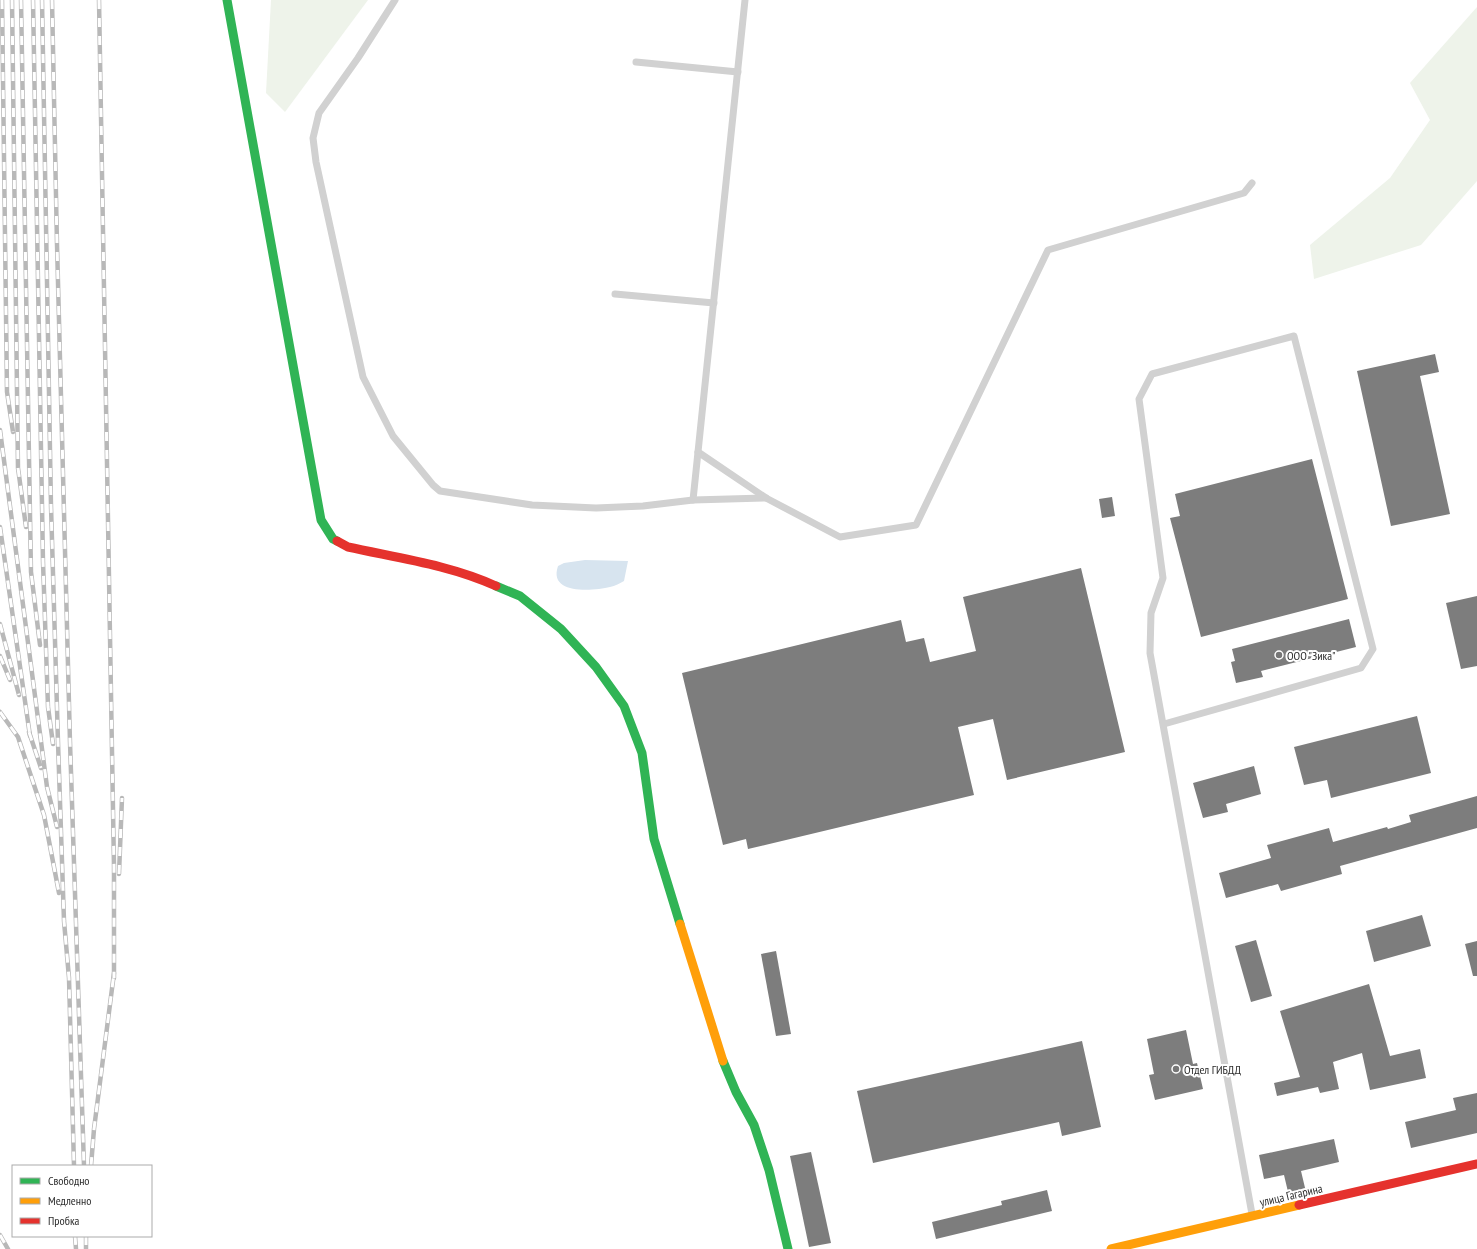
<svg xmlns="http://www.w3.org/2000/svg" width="1477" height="1249" font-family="'PT Sans Narrow',sans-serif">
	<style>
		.green { fill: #eef3ea }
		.water { fill: #d7e4ef }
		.building { fill: #7d7d7d }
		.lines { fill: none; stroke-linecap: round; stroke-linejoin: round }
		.lane { stroke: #d1d1d1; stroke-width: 7 }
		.fast { stroke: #30b455; stroke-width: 9 }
		.slow { stroke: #ff9f0a; stroke-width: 9 }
		.jam { stroke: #e5322d; stroke-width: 9 }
		.rail-casing { stroke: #b8b8b8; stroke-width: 4.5 }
		.rail { stroke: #fff; stroke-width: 3; stroke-dasharray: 9; stroke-linecap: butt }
		.poi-dot { fill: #767676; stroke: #fff; stroke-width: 1.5 }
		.labels { text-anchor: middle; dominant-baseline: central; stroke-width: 4; stroke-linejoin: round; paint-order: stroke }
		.poi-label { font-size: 12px; fill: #2c2c2c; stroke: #fff; text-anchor: start }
		.street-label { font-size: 12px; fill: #2c2c2c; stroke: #fff }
	</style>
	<rect width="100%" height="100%" fill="#fff"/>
	<g class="green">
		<path d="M271,0h97l-83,112 -19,-19z"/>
		<path d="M1477,7v174l-56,64 -107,34 -4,-34 80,-67 40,-58 -20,-37z"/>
	</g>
	<path class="water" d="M585,560l43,1 -4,20c-4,2 -9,5 -14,6 -17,4 -62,8 -52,-21l6,-3z"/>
	<g class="building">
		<path d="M1435,354l4,18 -19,4 30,138 -59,12 -34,-155z"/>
		<path d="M1312,459l36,140 -147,38 -31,-119 10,-2 -5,-22z"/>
		<path d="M1112,497l3,19 -13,2 -3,-19z"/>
		<path d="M1081,568l44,184 -118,28 -14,-61 -35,8 16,68 -226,54 -2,-10 -23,6 -41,-172 219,-53 5,22 18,-4 6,24 46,-11 -13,-54z"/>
		<path d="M1477,596v70l-16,3 -15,-66z"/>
		<path d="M1349,619l7,28 -95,24 2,6 -27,6 -5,-21 4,-1 -3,-12z"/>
		<path d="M1417,716l14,57 -100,25 -4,-18 -23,5 -10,-38z"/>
		<path d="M1254,766l7,28 -35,10 2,8 -25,6 -10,-35z"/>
		<path d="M1477,796v32l-137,38 2,8 -61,17 -3,-7 -52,14 -7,-25 52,-15 -4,-13 62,-17 4,14 54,-15 1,2 23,-7 -2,-7z"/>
		<path d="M1422,915l9,31 -57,16 -8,-31z"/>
		<path d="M1256,940l16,56 -21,6 -16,-56z"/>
		<path d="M1477,941v35h-4l-8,-32z"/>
		<path d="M776,951l15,83 -15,2 -15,-82z"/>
		<path d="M1369,984l21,72 30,-7 6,29 -56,12 -8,-37 -29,9 6,27 -19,4 -2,-6 -41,9 -3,-13 26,-6 -20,-66z"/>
		<path d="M1186,1030l7,34 4,-1 6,26 -48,11 -6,-25 5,-1 -7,-35z"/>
		<path d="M1082,1041l19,86 -39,9 -3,-14 -186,41 -16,-72z"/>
		<path d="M1477,1093v40l-66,15 -6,-26 51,-12 -3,-12z"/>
		<path d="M1334,1139l5,23 -38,9 5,21 -17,4 -5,-21 -20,4 -5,-24z"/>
		<path d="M811,1152l20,91 -22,4 -19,-91z"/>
		<path d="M1047,1190l5,21 -116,28 -4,-17 70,-17 -1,-4z"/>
	</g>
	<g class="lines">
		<g class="lane">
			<path d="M395,0l-37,58 -39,55 -6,25 3,24 47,215 30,59 40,49 7,6 92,14 64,3 47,-2 50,-6 73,-2"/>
			<path d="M636,62l102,10"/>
			<path d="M615,294l99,9"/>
			<path d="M698,452l68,46 74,39 76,-12 132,-275 196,-57 8,-10"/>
			<path d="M693,500l52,-500"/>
			<path d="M1164,724l197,-56 12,-19 -79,-313 -142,38 -13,25 24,179 -12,35 -1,40 102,561"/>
		</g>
		<g class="fast">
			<path d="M227,0l94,520 12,19 4,2"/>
			<path d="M496,586l24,10 41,33 35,38 28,39 18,47 12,86 26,85"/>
			<path d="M723,1061l13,31 18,33 15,45 19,79"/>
		</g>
		<g class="slow">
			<path d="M680,924l43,137"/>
			<path d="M1111,1249l188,-44"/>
		</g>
		<g class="jam">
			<path d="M337,541l11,6c50,11 102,18 148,39"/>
			<path d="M1299,1205l178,-41"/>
		</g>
		<g class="rail-casing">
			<g id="rail">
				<path d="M2,0l5,392 6,40"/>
				<path d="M12,0l6,468 8,59"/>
				<path d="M21,0l10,572 9,73"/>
				<path d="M33,0l10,562 5,145 5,37"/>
				<path d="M42,0l9,506 7,236 6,179 5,57 5,188"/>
				<path d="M52,0l5,244 13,498 14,424"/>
				<path d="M99,0l15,867v111"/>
				<path d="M0,430l47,357 10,40"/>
				<path d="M0,527l30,209"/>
				<path d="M0,624l19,71"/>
				<path d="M0,656l10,24"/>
				<path d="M0,712l18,25 26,78 15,78"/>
				<path d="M29,732l12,36"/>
				<path d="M119,874l3,-76"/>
				<path d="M91,1166l3,-37 20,-156"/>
				<path d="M0,1235l8,14"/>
				<path d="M75,1236l1,13"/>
				<path d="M86,1236v13"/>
			</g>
		</g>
		<use href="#rail" class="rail"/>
	</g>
	<g class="poi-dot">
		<circle cx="1279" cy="655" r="4"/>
		<circle cx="1176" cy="1069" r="4"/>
	</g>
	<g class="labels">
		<g class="poi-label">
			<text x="1287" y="655">ООО "Зика"</text>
			<text x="1184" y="1069">Отдел ГИБДД</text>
		</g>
		<g class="street-label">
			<text transform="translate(1291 1195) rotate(-13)">улица Гагарина</text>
		</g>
	</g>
	<rect x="12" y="1165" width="140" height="72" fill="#ffffff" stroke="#ababab"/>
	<rect x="20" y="1178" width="20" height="6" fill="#30b455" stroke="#ababab"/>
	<text x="48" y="1185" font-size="12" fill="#2c2c2c">Свободно</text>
	<rect x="20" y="1198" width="20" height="6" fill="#ff9f0a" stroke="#ababab"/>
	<text x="48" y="1205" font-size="12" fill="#2c2c2c">Медленно</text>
	<rect x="20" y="1218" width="20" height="6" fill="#e5322d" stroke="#ababab"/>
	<text x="48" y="1225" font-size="12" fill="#2c2c2c">Пробка</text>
</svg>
